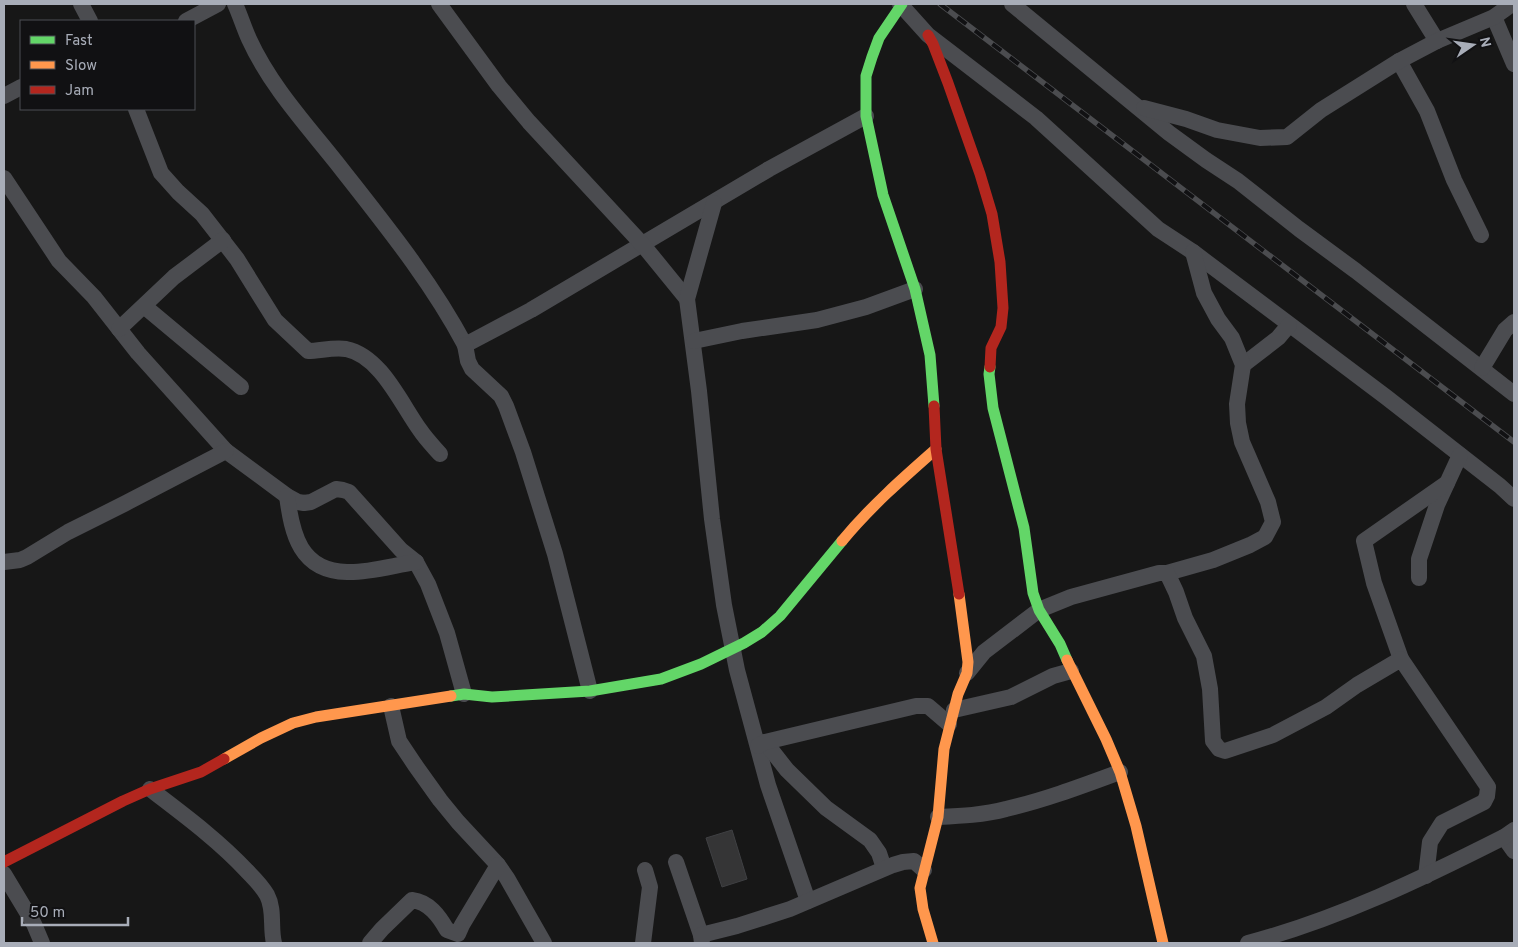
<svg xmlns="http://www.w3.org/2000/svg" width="1518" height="947" font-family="Overpass,sans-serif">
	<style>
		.building { fill: #353536; stroke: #3f4043 }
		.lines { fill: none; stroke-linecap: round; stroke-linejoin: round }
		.street { stroke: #4b4c50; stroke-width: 16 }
		.fast { stroke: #63d668; stroke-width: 11 }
		.slow { stroke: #ff974d; stroke-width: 11 }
		.jam { stroke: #b3261e; stroke-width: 11 }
		.rail-casing { stroke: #4b4c4f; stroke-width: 5.5 }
		.rail { stroke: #111113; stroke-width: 4; stroke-dasharray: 11; stroke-linecap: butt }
	</style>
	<rect width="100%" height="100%" fill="#171717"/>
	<path class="building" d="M732,830l15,49 -25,8 -16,-49z"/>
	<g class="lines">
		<g class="street">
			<path d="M81,4l9,17"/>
			<path d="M235,4c5,11 9,24 14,35 21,46 56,84 87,123 46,59 94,117 129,183l66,-35 238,-141 97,-53"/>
			<path d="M439,4l60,82 30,36 114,123 44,54"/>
			<path d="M900,4l28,31 108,83 122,111 35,23 193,145 114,89 14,13"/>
			<path d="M1012,4l157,129 37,27 32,21 61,48 57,42 158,123"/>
			<path d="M1414,4l23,37"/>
			<path d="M1494,17l20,47"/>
			<path d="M186,21l32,-17"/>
			<path d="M1399,61l28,50 27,69 27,55"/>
			<path d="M4,96l17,-9"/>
			<path d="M1144,108l42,11 31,11 43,8 27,-1 34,-27 78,-49 38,-20 57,-24 18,-13"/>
			<path d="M136,109l25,64 17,19 24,22 35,45 38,61 33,31c12,0 25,-4 38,-2 35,7 55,55 74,81 6,9 13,16 20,24"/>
			<path d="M4,178l55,83 35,36 44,56 88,98 61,45 11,6 6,1 7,-1 25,-13 7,1 6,2 52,58 15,12 12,22 19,49 17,61"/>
			<path d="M714,203l-27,96 12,92 13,128 12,86 13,65 31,115 40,116"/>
			<path d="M144,306l97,81"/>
			<path d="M119,329l55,-52 49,-37"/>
			<path d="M694,341l48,-10 75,-11 49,-13 49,-18"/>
			<path d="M465,345l3,16 4,8 29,27 5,10 17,46 32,102 35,137"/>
			<path d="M1243,365l35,-27 11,-13"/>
			<path d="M1482,368l23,-38 9,-8"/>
			<path d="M287,496c5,38 13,75 60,76 21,1 48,-7 69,-10"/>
			<path d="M4,562l16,-2 7,-3 41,-25 56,-28 102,-53"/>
			<path d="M1167,573l46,-13 37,-15 15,-8 8,-15 -5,-20 -26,-60 -4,-19 -1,-19 6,-39 -11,-27 -14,-19 -14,-26 -11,-41"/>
			<path d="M1419,578v-19l18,-54 23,-50"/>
			<path d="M1401,659l-27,-76 -10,-42 83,-58"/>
			<path d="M967,673l17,-21 55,-42 32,-13 88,-24h8l9,19 9,26 19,38 6,33 3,52 6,8 6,2 48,-16 53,-28 31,-22 44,-26 87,128 -1,9 -3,6 -42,21 -12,19 -4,34"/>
			<path d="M391,706l8,35 16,24 25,35 18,22 40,43 9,13 37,65"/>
			<path d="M954,710l57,-13 42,-21 18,-5"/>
			<path d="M765,742l22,28 39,38 44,32 9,13 5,15"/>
			<path d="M758,746l7,-4 151,-36h12l21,18"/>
			<path d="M150,789c34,26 68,51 97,82 7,7 15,15 20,24 8,15 3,32 7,48"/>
			<path d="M938,817c23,-1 46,-2 68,-8 39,-9 76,-23 114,-37"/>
			<path d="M1504,837l10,14"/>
			<path d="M676,862l25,73"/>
			<path d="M4,874l30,50 8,19"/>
			<path d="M370,943l12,-14 30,-29c17,2 27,16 35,30l11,4 4,-9 36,-60"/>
			<path d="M643,943l7,-56 -5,-17"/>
			<path d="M702,943l-1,-8 36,-9 53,-17 103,-44 10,-3 11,-1 10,9"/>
			<path d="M1248,943c90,-24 173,-64 256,-106l10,-7"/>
		</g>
		<g class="fast">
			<path d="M902,4l-23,34 -7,19 -6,19v40l17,79 32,94 15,66 4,51"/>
			<path d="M990,367l-1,7 4,34 31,120 9,65 6,17 21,34 7,16"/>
			<path d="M451,696l13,-2 28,3 98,-6 71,-12 40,-15 43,-21 18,-11 18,-16 62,-75"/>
		</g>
		<g class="slow">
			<path d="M842,541c28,-34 61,-63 94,-92"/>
			<path d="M1067,660l39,79 14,33 16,54 27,117"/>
			<path d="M224,759l37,-21 32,-15 23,-6 135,-21"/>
			<path d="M933,943l-10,-34 -3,-21 18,-71 6,-68 14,-55 9,-21 1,-11 -9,-68"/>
		</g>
		<g class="jam">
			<path d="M928,35l5,9 15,39 32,91 12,40 8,48 3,46 -2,19 -10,21 -1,19"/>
			<path d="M934,406l2,43 23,145"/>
			<path d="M4,862l119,-61 27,-12 51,-17 23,-13"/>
		</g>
		<g class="rail-casing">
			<path id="rail" d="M940,4l574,438"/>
		</g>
		<use href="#rail" class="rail"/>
	</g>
	<rect width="1518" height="947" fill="none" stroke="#a8adb8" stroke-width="10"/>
	<rect x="20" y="20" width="175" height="90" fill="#111113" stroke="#4d4f55"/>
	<rect x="30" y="36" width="25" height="8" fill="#63d668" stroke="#4d4f55"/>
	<text x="65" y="45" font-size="15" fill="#a8adb8">Fast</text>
	<rect x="30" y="61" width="25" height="8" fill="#ff974d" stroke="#4d4f55"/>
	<text x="65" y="70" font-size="15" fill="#a8adb8">Slow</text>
	<rect x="30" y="86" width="25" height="8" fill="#b3261e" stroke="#4d4f55"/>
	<text x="65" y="95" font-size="15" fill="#a8adb8">Jam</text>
	<g transform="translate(1473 45) rotate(77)" stroke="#111113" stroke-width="4" paint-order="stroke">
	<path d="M0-4L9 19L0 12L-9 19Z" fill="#a8adb8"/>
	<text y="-8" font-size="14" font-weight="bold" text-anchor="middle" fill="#a8adb8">N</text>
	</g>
	<path d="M22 917v8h106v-8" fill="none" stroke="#a8adb8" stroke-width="2.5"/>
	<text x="30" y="917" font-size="15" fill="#a8adb8" stroke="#111113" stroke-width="4" paint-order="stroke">50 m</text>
</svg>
